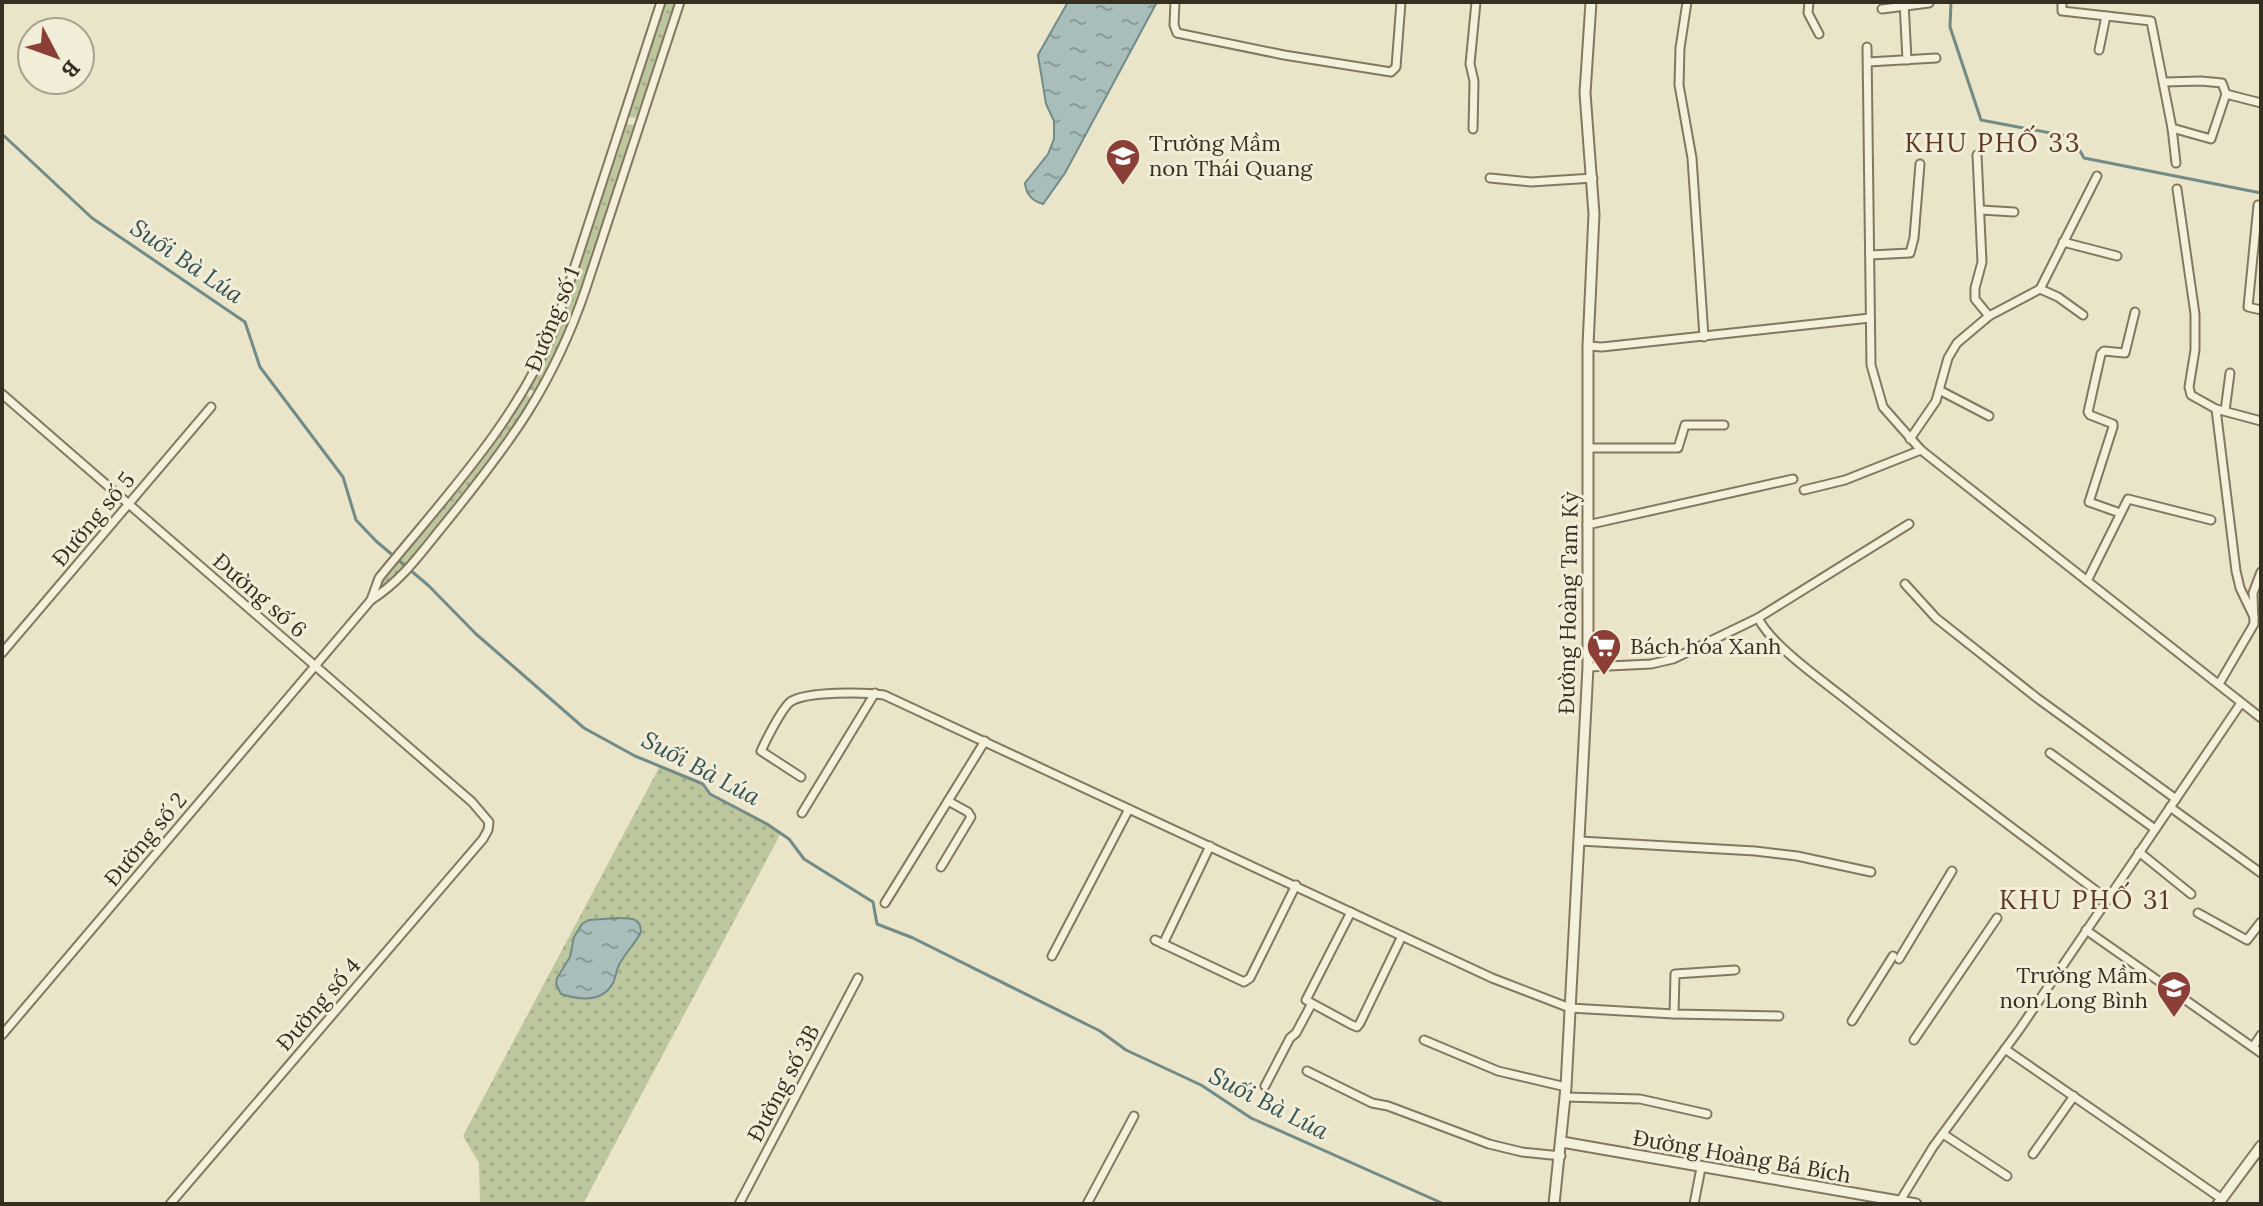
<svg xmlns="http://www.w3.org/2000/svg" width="2263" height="1206" font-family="Lora,serif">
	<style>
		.grass { fill: url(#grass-dots) }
		.water { fill: url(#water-ripples); stroke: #718c88; stroke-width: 2 }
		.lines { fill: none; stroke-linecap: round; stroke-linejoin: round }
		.stream { stroke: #718c88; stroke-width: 3 }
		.minor-casing { stroke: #847760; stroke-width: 11 }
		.tertiary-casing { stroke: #847760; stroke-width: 13 }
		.minor { stroke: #f5f0db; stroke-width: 7 }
		.tertiary { stroke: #f5f0db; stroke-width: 9 }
		.labels { text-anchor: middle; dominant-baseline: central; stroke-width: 6; stroke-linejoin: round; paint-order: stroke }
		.poi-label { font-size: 22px; fill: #362e21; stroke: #f2edd8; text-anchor: start }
		.street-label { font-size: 22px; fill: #362e21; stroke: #f2edd8 }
		.water-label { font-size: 24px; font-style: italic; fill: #325254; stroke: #f2edd8 }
		.quarter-label { font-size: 26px; letter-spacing: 2px; fill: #5e3826; stroke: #f2edd8 }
	</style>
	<defs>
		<pattern id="grass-dots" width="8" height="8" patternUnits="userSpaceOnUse" patternTransform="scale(2)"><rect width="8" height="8" fill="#bdc79e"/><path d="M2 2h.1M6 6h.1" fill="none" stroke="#a3ab88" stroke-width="1.8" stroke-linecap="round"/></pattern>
		<pattern id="water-ripples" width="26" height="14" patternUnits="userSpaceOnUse" patternTransform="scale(2)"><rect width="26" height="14" fill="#a9bebb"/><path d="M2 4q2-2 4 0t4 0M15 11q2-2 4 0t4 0" fill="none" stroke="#8a9b98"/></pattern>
	</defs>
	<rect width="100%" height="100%" fill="#eae4c9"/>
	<g class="grass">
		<path d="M665,2h12l-38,116 -12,-1z"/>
		<path d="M625,124l12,1 -69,206 -30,63 -9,-5 29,-61z"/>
		<path d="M526,395l8,4 -28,43 -107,133 -21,17 4,-12 110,-135z"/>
		<path d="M660,766l43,18 7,10 71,39 -198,371h-103l-1,-41 -16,-27z"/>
	</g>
	<g class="water">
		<path d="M1068,2h89l-92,171 -22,31c-11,-3 -17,-9 -18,-21l23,-29 6,-15v-18l-8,-17 -8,-49z"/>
		<path d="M617,918c12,0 24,-1 24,14 -6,12 -16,21 -22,33 -3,6 -3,12 -6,18 -11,20 -34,17 -52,11l-5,-10 1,-6 13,-21 4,-20 8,-13 7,-4z"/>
	</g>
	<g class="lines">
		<g class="stream">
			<path d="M1951,2l-1,25 31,93 91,17 12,21 177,35"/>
			<path d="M2,134l90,84 153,104 15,45 83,110 13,43 20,21 53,45 47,48 108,94 51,28 68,28 7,10 57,30 22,15 15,20 69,43 4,22 36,14 187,93 26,19 75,35 50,33 193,86"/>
		</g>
		<g class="minor-casing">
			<g id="minor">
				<path d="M1175,2l-1,23 3,8 107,22 107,17 5,-5 5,-65"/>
				<path d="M1687,2l-7,46 -1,37 13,73 12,179"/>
				<path d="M1809,2l-1,11 11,21"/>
				<path d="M1904,2l3,58"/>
				<path d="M2062,2v9l89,10 21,107 4,35"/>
				<path d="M1882,9l47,-6"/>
				<path d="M1867,47l4,318 12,42 38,43 340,268"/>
				<path d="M2099,50l7,-34"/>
				<path d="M1868,62l68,-4"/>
				<path d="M2164,82l37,-1 21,2 4,11"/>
				<path d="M2172,128l39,11 15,-45 35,9"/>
				<path d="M1473,129l1,-48 -4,-17 6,-62"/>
				<path d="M1977,155l5,107 -7,26v11l14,17"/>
				<path d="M1490,178l41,4 62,-4"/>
				<path d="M2177,189l18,125v36l-6,37 2,8 25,14 45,12"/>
				<path d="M2258,205l-10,102 13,3"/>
				<path d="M1981,210l33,2"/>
				<path d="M2063,242l54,14"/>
				<path d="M1870,255l40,-2 4,-15 6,-74"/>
				<path d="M2040,289l18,8 25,18"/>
				<path d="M1588,346l14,1 268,-29"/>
				<path d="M1941,391l48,25"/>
				<path d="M2,394l470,408 17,20 -1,8 -5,9 -313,365"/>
				<path d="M2216,409l20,162 4,17 14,29"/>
				<path d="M2225,411l5,-38"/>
				<path d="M1910,439l26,-38 12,-43 9,-15 32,-27 51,-27 57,-113"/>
				<path d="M1588,448h90l7,-23h39"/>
				<path d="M1804,490l41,-10 76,-30"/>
				<path d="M2120,513l-31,-11 24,-75v-3l-23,-9 -2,-3 13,-58 3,-3 21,2 10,-41"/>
				<path d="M1587,525l206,-46"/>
				<path d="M2087,581l41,-82 83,21"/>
				<path d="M1905,584l31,34 101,80 139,101"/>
				<path d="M371,600c32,-20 52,-50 76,-79 63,-78 105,-134 138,-230l95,-289"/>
				<path d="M1758,618c14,28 65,63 90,83 85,68 172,133 259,198"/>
				<path d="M2,653l209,-246"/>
				<path d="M1588,667l63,-3 22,-5 85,-41 151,-94"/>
				<path d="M2219,684l35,-60 -1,-31 8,-21"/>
				<path d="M2050,753l105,76"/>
				<path d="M801,777l-40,-26c5,-11 20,-41 29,-49 16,-11 75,-10 94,-7l608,283 78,30 104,6 105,2"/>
				<path d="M2170,807l91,66"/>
				<path d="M802,813l73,-120"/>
				<path d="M1580,841l175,10 42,5 74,16"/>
				<path d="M2139,852l52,42"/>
				<path d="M941,867l30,-50 -3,-5 -20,-11"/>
				<path d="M885,903l100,-162"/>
				<path d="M1351,912l-45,88 46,25 5,2 3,-4 42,-87"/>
				<path d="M2198,913l49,27 14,-18"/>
				<path d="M2086,930l175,123"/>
				<path d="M1155,940l89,42 6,-4 46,-93"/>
				<path d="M1163,944l47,-98"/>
				<path d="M1052,956l77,-147"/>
				<path d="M1899,959l53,-88"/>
				<path d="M1674,1014l1,-40 60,-4"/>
				<path d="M1852,1021l41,-65"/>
				<path d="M2,1035l369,-435 8,-22c65,-80 137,-155 176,-251l106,-325"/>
				<path d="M1424,1040l74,31 68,16"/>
				<path d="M1914,1040l83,-122"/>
				<path d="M2253,1047l8,-12"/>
				<path d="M2005,1049l217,150"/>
				<path d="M1307,1071l65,32 16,3 101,38 33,8 39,4"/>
				<path d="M1265,1086l25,-48 6,-5 15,-28"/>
				<path d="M1565,1097l75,2 67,15"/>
				<path d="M1943,1134l64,42"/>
				<path d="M2033,1154l41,-58"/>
				<path d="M1900,1201l33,-54 86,-117 222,-327"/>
				<path d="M739,1204l119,-226"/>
				<path d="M1087,1204l47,-88"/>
				<path d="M1694,1204l7,-36"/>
			</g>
		</g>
		<g class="tertiary-casing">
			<g id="tertiary">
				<path d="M1562,1142l354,62"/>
				<path d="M1554,1204l12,-117 22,-420v-321l6,-132 -9,-121 6,-91"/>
				<path d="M2218,1204l43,-58"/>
			</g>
		</g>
		<use href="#minor" class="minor"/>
		<use href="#tertiary" class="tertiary"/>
	</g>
	<defs>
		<g id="school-pin" transform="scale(1.8)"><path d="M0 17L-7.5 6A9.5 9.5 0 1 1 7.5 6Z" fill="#8c3f36" stroke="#f2edd8"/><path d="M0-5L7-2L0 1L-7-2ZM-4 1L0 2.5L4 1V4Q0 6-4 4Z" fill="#fff"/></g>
		<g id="supermarket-pin" transform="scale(1.8)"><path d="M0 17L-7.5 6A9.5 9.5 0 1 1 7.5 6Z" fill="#8c3f36" stroke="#f2edd8"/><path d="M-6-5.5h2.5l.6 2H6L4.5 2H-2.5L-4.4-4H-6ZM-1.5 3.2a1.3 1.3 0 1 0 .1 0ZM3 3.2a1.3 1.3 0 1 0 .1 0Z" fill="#fff"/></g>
	</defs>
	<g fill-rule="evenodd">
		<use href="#school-pin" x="1123" y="156"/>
		<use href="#supermarket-pin" x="1604" y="646"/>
		<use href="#school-pin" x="2174" y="988"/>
	</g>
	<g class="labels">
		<g class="poi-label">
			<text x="1149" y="143">Trường Mầm<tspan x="1149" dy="25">non Thái Quang</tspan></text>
			<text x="1630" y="646">Bách hóa Xanh</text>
			<text x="2148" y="975" text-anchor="end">Trường Mầm<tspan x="2148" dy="25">non Long Bình</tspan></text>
		</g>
		<g class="street-label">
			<text transform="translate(552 319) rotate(-68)">Đường số 1</text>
			<text transform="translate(93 519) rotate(-50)">Đường số 5</text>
			<text transform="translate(260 595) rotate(41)">Đường số 6</text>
			<text transform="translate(1568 603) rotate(-89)">Đường Hoàng Tam Kỳ</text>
			<text transform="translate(145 839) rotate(-50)">Đường số 2</text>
			<text transform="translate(318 1004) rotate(-49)">Đường số 4</text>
			<text transform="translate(783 1083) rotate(-62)">Đường số 3B</text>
			<text transform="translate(1742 1156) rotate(10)">Đường Hoàng Bá Bích</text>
		</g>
		<g class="water-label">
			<text transform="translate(187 261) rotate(34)">Suối Bà Lúa</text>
			<text transform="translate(701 768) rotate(28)">Suối Bà Lúa</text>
			<text transform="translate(1269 1103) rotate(27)">Suối Bà Lúa</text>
		</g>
		<g class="quarter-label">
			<text x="1993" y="142">KHU PHỐ 33</text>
			<text x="2085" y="899">KHU PHỐ 31</text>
		</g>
	</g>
	<rect width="2263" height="1206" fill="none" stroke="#362e21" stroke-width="8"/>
	<g transform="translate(56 56) rotate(131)"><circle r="38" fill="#f2edd8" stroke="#a7a18f" stroke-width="2"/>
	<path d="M0-6L14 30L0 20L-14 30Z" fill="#8c3f36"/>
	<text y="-12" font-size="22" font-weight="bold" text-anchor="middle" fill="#362e21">B</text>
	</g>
</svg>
